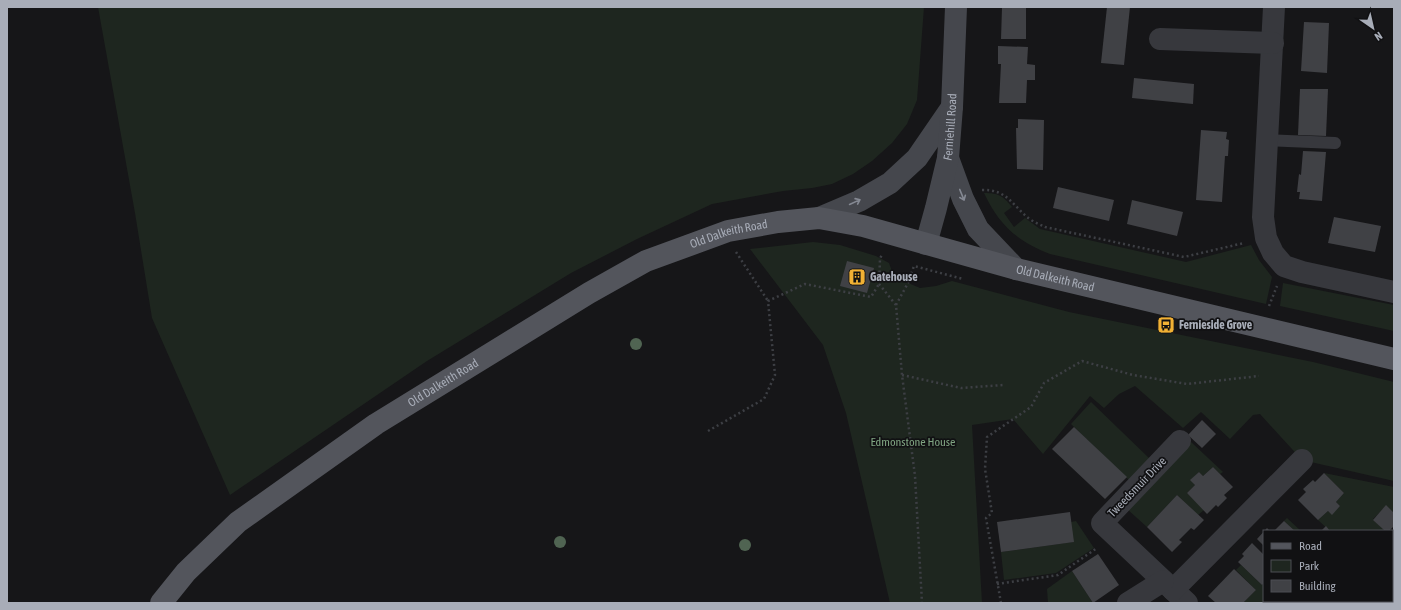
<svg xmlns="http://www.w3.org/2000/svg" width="1401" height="610" font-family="'Asap Condensed',sans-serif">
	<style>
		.green { fill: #1e261f }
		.building { fill: #404145 }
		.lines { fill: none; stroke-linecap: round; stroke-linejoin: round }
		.path { stroke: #3d3f44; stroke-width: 2.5; stroke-dasharray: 2 3; stroke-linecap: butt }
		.lane { stroke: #37383d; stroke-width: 12 }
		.street { stroke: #37383d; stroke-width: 22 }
		.secondary { stroke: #45474d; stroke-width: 22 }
		.primary { stroke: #53555c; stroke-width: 22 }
		.tree { fill: #506452 }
		.oneway { stroke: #858993 }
		.labels { text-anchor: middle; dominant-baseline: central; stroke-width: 3.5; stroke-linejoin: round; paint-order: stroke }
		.street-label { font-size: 12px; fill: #a8adb8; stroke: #111113 }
		.poi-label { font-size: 12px; font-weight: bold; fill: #a8adb8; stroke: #111113; text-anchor: start }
		.park-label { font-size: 12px; fill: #7fa381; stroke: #111113 }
	</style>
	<rect width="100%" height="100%" fill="#161618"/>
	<g class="green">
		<path d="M98,7h826l-7,93 -10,24 -15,19 -20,18 -19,13 -21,10 -20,4 -29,3 -71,13 -75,35 -66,34 -144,88 -197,134 -78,-177 -17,-105z"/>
		<path d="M984,193c15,0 19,3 28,14l-8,6 10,14 11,-9 15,11 146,33 65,-17 8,15 13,17 -6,27 -216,-50c-33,-13 -51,-29 -66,-61z"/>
		<path d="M813,242l27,3 36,11 13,7 5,14 26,11 16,-2 16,-5 117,31 244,50 81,20v99l-92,-21 -42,-46 -7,1 -23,24 -29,-27 -18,16 -48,-42 -16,8 -15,14 -14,-12 -47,58 -30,-35 -41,6 10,178h-92l-44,-190 -23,-68 -73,-96z"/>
		<path d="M1283,283l111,22v26l-114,-25z"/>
		<path d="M1091,402l60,58 -21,21 -59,-57z"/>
		<path d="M1191,442l32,30 -3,2 -7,-7 -10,9 -4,-4 -8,8 4,5 -8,8 17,17 -6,5 -21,-20 -30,32 -21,-19z"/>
		<path d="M1324,473l70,14v26l-8,-7 -13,13 12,12h-55l-12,-11 10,-9 4,3 8,-8 -4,-4 8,-9z"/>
		<path d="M1287,518l14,13h-6l-11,-10z"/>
		<path d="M1076,521l18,27 -38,25 -52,7 -3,-28 72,-10 -2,-20z"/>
		<path d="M1241,565l21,20 2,-2v18h69l2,2h-92l13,-13 -20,-20z"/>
		<path d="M1072,571l21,32h-45l-1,-14z"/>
	</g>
	<g class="building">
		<path d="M1002,7h24v32h-25z"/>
		<path d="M1107,7h23l-6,58 -23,-2z"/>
		<path d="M1304,22l25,1 -2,50 -26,-2z"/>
		<path d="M998,46l30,1 -1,17 8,1v15h-8l-1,23h-27l2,-39h-3z"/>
		<path d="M1134,78l60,6 -1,20 -61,-6z"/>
		<path d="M1300,89h28l-2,47 -28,-1z"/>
		<path d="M1018,119l26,1 -1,50 -26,-1 -1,-41h2z"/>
		<path d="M1201,130l26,2 -1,7 3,1 -1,16h-3l-3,46 -26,-2z"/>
		<path d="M1303,151l23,1 -4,49 -23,-2 1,-7h-3l2,-18 2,1z"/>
		<path d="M1058,187l56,13 -5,21 -56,-13z"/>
		<path d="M1132,200l51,12 -6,24 -50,-12z"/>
		<path d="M1334,217l47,9 -6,26 -47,-9z"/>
		<path d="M847,261l27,7 -7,25 -27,-7z"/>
		<path d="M1202,420l14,14 -14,14 -14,-13z"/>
		<path d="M1074,427l53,50 -22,22 -53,-50z"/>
		<path d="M1213,467l20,20 -9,8 3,3 -9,9 -2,-2 -9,9 -20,-21 8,-8 -5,-5 9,-8 4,4z"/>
		<path d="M1324,473l20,20 -8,9 4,4 -8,9 -4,-4 -10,9 -20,-20 8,-8 -3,-3 10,-9 2,2z"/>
		<path d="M1177,495l27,25 -10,10 -3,-2 -12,12 3,2 -10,10 -25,-25z"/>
		<path d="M1386,505l8,8v13l-5,5h-4l-12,-11z"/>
		<path d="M1070,512l4,30 -73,10 -4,-30z"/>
		<path d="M1284,521l11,10h-21z"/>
		<path d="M1326,526l4,5h-9z"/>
		<path d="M1267,528l3,3h-6v15l-7,-7z"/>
		<path d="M1252,543l12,12v28l-2,2 -24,-23 6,-6 -2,-2z"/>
		<path d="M1392,545l2,2v32l-2,2z"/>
		<path d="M1098,554l21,31 -26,18 -21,-32z"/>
		<path d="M1234,569l22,21 -13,13h-27l-8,-7z"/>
		<path d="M1333,601h40l-2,2h-36z"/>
	</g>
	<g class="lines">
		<g class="path">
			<path d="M982,190c26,-1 31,17 49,30 5,3 10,5 14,7l139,30 60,-14"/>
			<path d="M736,252l32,49"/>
			<path d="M879,284l17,21 6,70 13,101 7,127"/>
			<path d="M896,305l12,-22 6,-17 49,13v-1"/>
			<path d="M1269,306l8,-20"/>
			<path d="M902,375l59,13 42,-3"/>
			<path d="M708,431l56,-32 11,-24 -7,-74 37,-17 66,13 8,-13 1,-25 2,-5"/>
			<path d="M997,584l61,-9 39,-27"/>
			<path d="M1001,603l-15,-85 6,-5 -7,-44 2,-32 44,-30 13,-24 38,-22 51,14 54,9 72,-8"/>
		</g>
		<path class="lane" d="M1267,140l68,3"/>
		<g class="street">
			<path d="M1274,7l-11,210 3,21 7,15 11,13 18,6 92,20"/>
			<path d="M1160,39l113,4"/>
			<path d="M1180,441l-78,82 85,80"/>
			<path d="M1173,590l129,-130"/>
			<path d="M1128,603l35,-22"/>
		</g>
		<g class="secondary">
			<path d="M948,158l15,41 15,30 38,40"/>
			<path d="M819,218l40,-17 31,-18 27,-25 35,-51"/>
			<path id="s1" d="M926,244l10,-36 12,-50 4,-51 4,-100"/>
		</g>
		<path class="primary" id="s2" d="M161,603l25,-31 52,-50 138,-98 213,-131 57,-32 82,-30 50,-9 41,-4 44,8 153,43 378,90"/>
	</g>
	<g class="tree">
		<circle cx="636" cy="344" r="6"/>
		<circle cx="560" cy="542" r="6"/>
		<circle cx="745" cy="545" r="6"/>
	</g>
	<defs><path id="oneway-shaft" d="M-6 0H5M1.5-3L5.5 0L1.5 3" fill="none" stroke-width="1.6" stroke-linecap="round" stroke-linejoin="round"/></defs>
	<g class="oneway">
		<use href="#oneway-shaft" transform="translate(962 195) rotate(68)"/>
		<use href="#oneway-shaft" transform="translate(855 202) rotate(-25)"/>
	</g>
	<defs>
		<g id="building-square" transform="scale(0.9)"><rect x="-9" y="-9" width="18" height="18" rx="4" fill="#f2b134" stroke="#111113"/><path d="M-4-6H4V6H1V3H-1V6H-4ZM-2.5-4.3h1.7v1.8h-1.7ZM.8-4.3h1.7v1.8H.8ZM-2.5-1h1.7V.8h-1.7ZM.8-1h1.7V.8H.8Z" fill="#111"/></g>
		<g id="bus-square" transform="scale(0.9)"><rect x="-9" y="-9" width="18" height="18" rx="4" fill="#f2b134" stroke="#111113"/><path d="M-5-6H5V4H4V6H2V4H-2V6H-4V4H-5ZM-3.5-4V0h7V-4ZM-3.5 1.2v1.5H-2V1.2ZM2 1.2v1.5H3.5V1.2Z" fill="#111"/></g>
	</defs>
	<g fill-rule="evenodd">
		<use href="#building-square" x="857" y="277"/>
		<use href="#bus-square" x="1166" y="325"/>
	</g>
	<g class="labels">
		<g class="street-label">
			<text stroke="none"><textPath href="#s1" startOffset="120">Ferniehill Road</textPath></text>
			<text stroke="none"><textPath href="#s2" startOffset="684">Old Dalkeith Road</textPath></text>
			<text stroke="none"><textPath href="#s2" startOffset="1020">Old Dalkeith Road</textPath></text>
			<text stroke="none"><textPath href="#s2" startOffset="360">Old Dalkeith Road</textPath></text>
			<text transform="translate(1137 487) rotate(-46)">Tweedsmuir Drive</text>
		</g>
		<g class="poi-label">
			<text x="870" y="277">Gatehouse</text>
			<text x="1179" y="325">Fernieside Grove</text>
		</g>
		<g class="park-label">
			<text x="913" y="442">Edmonstone House</text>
		</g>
	</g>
	<rect width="1401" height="610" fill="none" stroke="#a8adb8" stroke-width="16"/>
	<rect x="1263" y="530" width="130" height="72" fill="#111113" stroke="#4d4f55"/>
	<rect x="1271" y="543" width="20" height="6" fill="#53555c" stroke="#4d4f55"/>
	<text x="1299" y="550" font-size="12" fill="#a8adb8">Road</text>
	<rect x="1271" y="560" width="20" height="12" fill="#1e261f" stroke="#4d4f55"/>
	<text x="1299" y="570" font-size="12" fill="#a8adb8">Park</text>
	<rect x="1271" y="580" width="20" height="12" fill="#404145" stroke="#4d4f55"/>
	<text x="1299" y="590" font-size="12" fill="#a8adb8">Building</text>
	<g transform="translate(1373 28) rotate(146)" stroke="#111113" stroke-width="3" paint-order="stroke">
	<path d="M0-3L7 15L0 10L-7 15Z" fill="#a8adb8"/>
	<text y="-6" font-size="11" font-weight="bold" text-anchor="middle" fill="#a8adb8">N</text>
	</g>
</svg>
